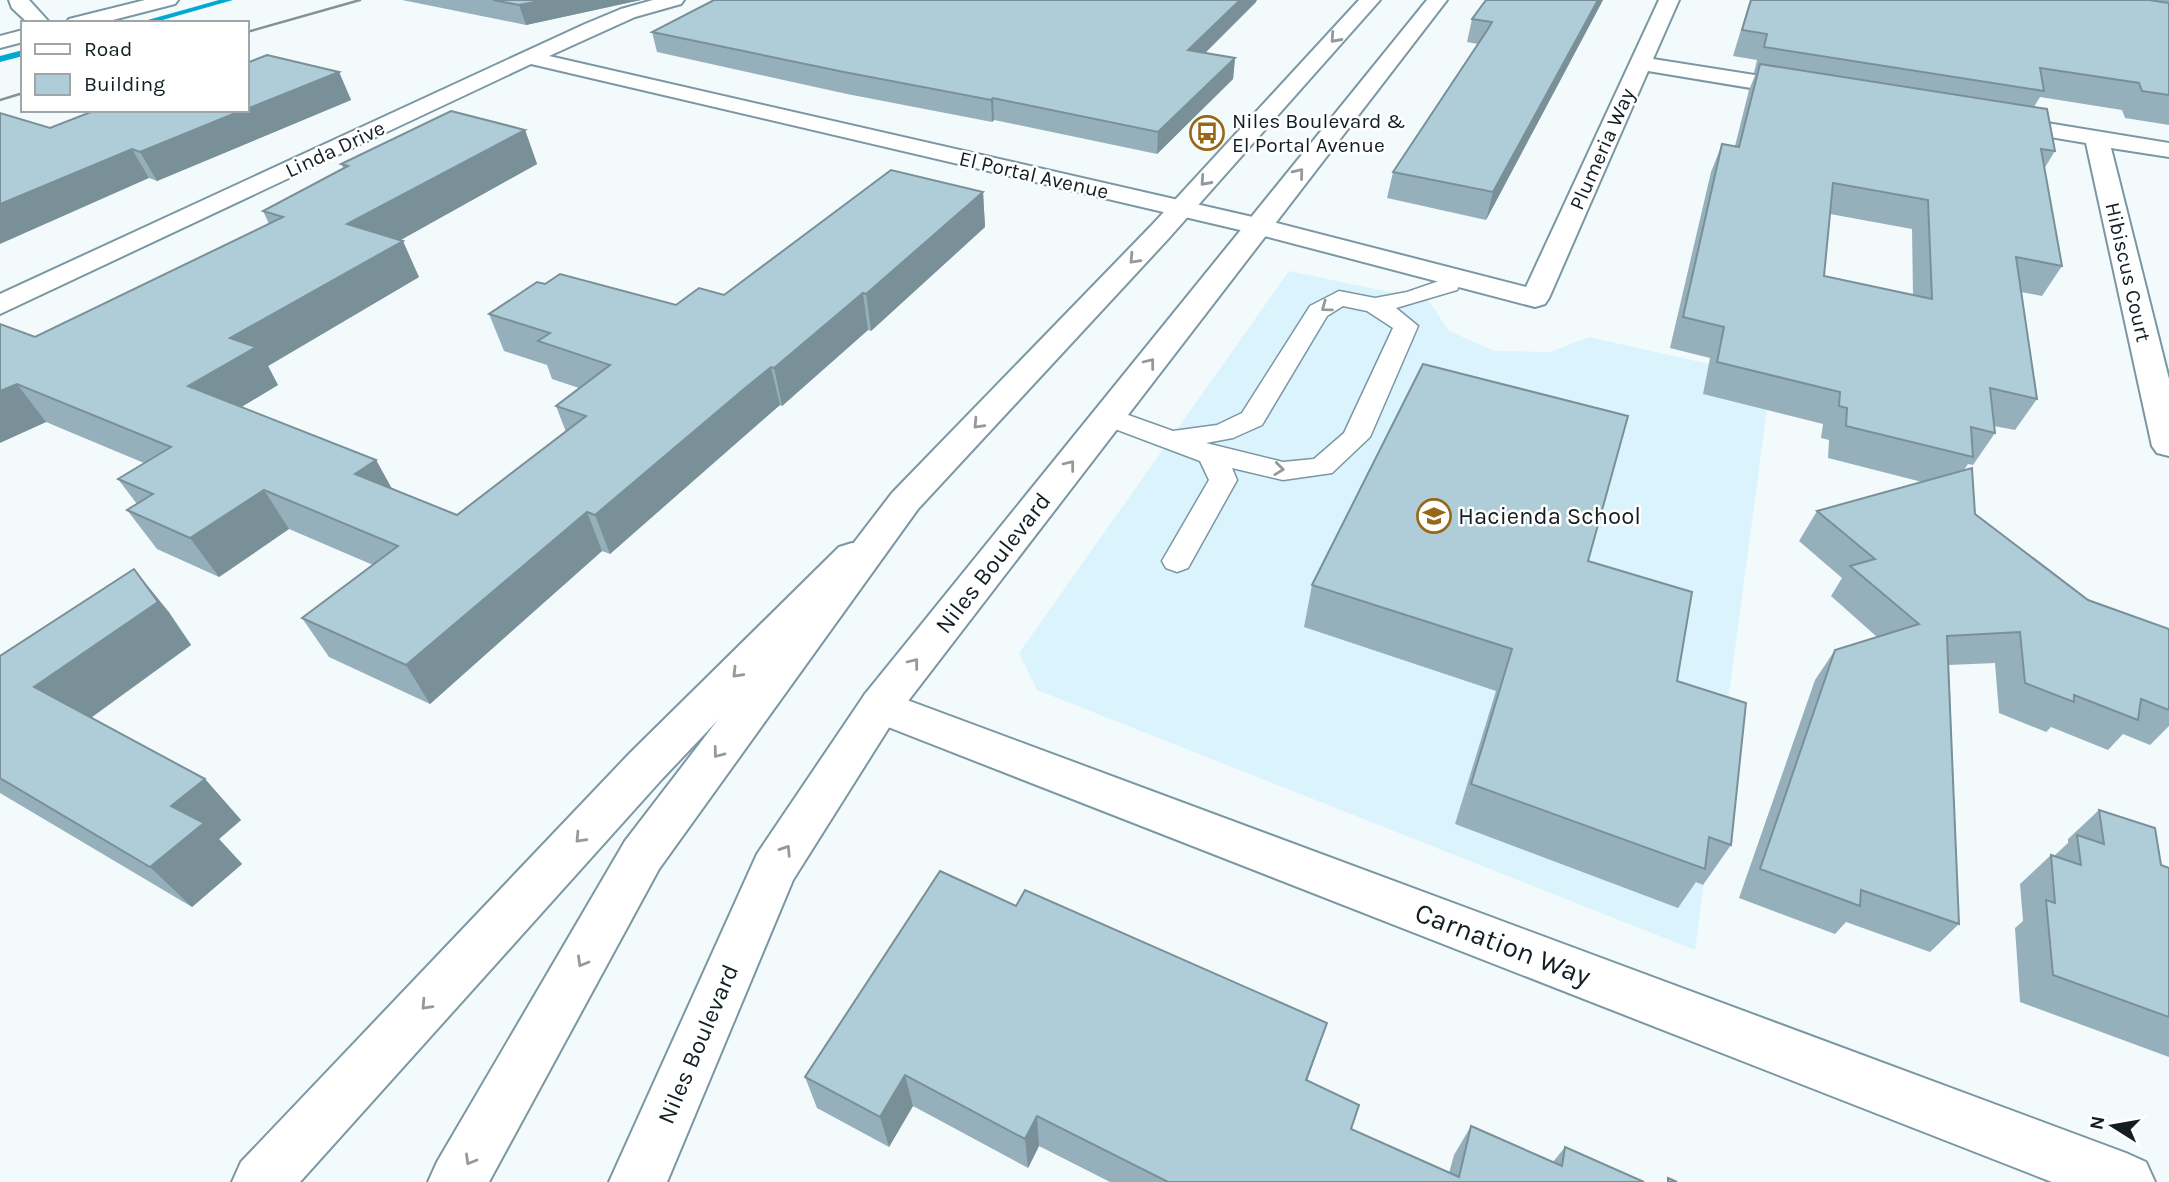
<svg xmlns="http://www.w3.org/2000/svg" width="2169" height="1182" font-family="Karla,sans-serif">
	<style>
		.built { fill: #dbf3fd }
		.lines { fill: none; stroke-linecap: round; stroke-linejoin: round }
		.stream { fill: #01a9d2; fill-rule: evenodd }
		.service-casing { stroke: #7a97a3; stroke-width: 3 }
		.minor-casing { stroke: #7a97a3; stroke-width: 4 }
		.secondary-casing { stroke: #7a97a3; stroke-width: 4 }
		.service { fill: #fff; fill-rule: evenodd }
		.minor { fill: #fff; fill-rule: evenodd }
		.secondary { fill: #fff; fill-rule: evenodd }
		.rail { stroke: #879093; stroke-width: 2.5 }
		.wall { fill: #96b0bb; fill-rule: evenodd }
		.shaded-wall { fill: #7a9098 }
		.building { fill: #aecdd9; stroke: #7a9098; stroke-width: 2; fill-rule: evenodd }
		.oneway { stroke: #949a9c }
		.labels { text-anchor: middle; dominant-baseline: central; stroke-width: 5; stroke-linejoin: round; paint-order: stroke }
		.far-poi-label { font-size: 21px; fill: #121e22; stroke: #fff; text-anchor: start }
		.far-street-label { font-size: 21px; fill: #121e22; stroke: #fff }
		.poi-label { font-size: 24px; fill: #121e22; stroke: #fff; text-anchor: start }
		.street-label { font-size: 24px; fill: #121e22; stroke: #fff }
		.near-street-label { font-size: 28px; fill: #121e22; stroke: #fff }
	</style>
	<rect width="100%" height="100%" fill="#f3fafc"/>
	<path class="built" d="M1289,271l139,29 21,31 46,20 55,1 39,-15 182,41 -76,572 -658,-260 -18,-37z"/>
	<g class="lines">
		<g class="stream">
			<path d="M219,0h14l-81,23h-15z"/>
			<path d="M23,50v6l-23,6v-6z"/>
		</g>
		<g class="service-casing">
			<path id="service" d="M1452,270l8,2 4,5 -7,13 -61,18 22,18 -48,111 -38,36 -49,7 -51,-12 5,12 -49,88 -11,4 -11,-4 -4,-7 47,-81 -9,-19 -101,-38 -4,-6 4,-6 9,-2 9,2 56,20 44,-6 25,-12 68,-107 29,-15 36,7 32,-6 32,-11 5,-9zM1343,306l24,5 26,17 -49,105 -30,26 -31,3 -77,-19 27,-5 29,-13 65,-109z"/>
		</g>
		<g class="minor-casing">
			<g id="minor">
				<path d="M9,0h20l21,23h-22l-16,-15z"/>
				<path d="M145,0h33l-3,4 -74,19h-35l3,-4z"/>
				<path d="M653,0h31l-3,4 -46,13 -86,39 708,162 269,69 133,-287h20l-26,59 152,24 8,2 3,5 -3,5 -8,2 -157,-26 -99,227 -4,6 -10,3 -282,-74 -722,-169 -531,250v-20l585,-270 36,-15z"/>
				<path d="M23,30v12l-23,6v-12z"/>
				<path d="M1999,115l170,28v14l-58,-9 58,231v77l-12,-3 -5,-7 -66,-303 -95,-16 -4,-5 4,-5z"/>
				<path d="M852,543l13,4 6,9 -6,9 -203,214 -362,403h-68l9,-20 389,-409 209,-206z"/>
				<path d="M880,690l1246,463 20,9 9,20h-103l-1187,-464 -6,-12 6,-12z"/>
			</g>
		</g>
		<g class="secondary-casing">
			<g id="secondary">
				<path d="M1359,0h21l-211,238 -251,271 -259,360 -170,313h-61l9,-20 188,-321 267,-348 259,-267z"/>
				<path d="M1427,0h20l-552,718 -102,162 -126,302h-58l148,-328 108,-160z"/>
			</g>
		</g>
		<use href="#service" class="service"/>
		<use href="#minor" class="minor"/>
		<use href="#secondary" class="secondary"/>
		<g class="rail">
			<path d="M247,32l113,-32"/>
			<path d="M0,100l23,-7"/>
		</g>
	</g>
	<g class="wall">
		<path d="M402,0h239l-115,25z"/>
		<path d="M1486,0h117l-117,220 -99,-22 6,-26 85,-128 -11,-2 5,-23z"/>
		<path d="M1750,0h419v125l-44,-7 -3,-8 -82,-13 -6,10 21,44 -11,18 18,97 -20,30 -21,-4 16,107 -22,31 -21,-4 1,7 -22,32 -5,-1 -4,6 11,44 113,86 81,29v97l-19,19 -27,-11 -15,16 -57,-23 -5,5 -47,-19 -4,-50 -46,2 10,259 -29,28 -84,-30 -11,12 -96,-36 76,-218 20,-30 42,-13 -46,-41 11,-18 -43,-37 18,-30 105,-29 -94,-24 1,-18 -8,-2 2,-14 -120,-30 7,-36 -40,-10 41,-176 11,-28 13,2 14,-56 7,-17h-2l3,-13 -24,-4zM1830,214l82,15 1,66 -89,-19z"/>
		<path d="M1256,2l-51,51 30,5 -2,21 -76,75 -163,-34 -2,2 -145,-28 -190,-42 -5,-20z"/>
		<path d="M339,72l12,28 -194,81 -8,-3 -99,-50z"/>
		<path d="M525,130l12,34 -137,76 19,37 -151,89 10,19 -37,22 135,53 16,29 65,26 109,-83 -10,-26 23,-18 -27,-9 -5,-14 -43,-14 -15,-37 56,-30 131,21 48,-10 259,-103 2,35 -114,104 -3,-1 -86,76 -2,-1 -27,22 -143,127 -8,-3 -172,153 -101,-47 -27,-39 71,-53 -84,-36 -70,48 -62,-28 -30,-39 10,-6 -19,-25 26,-16 -98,-41 -41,18 -5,-116 35,13 234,-113 -6,-13 81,-42 -3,-5z"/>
		<path d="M1312,585l365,96 54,164 -28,40 -7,-3 -18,26 -223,-84 41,-133 -192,-64z"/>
		<path d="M168,611l23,34 -100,73 114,61 36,41 -22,19 23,25 -50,43 -192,-114v-137z"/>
		<path d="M2099,810l62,55 8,3v189l-149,-55 -5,-74 8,-7 -3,-37 31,-29 3,1 14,-13v-4z"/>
		<path d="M1316,1055l-9,26 44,48 98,44 5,-18 17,-29 82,36 12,-15 79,35h-534l-71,-36 -11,22 -115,-62 -24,41 -72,-39 -12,-31z"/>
	</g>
	<g class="shaded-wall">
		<path d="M544,0h97l-115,25 -7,-20z"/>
		<path d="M1240,0h17l-1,2 -69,69 1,-21z"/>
		<path d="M1598,0h5l-117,220 7,-28z"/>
		<path d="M1235,58l-2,21 -76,75 1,-22z"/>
		<path d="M339,72l12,28 -194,81 -17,-29 103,-42h4v-1z"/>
		<path d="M993,98l1,22 -2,2 -1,-22z"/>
		<path d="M525,130l12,34 -172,96 -18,-36z"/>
		<path d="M132,149l17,29 -149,66v-40z"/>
		<path d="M983,192l2,35 -114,104 -5,-37z"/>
		<path d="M403,241l16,36 -151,89 10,19 -65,39 -25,-38 42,-48z"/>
		<path d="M863,293l5,37 -86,76 -8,-38z"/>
		<path d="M771,367l9,38 -170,149 -15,-39z"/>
		<path d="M17,384l29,38 -46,21v-52z"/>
		<path d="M376,460l21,38 -42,-24z"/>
		<path d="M264,490l25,39 -70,48 -29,-39z"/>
		<path d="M587,512l15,39 -172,153 -24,-39z"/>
		<path d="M134,569l34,42 23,34 -116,84 -41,-42z"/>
		<path d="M205,779l36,41 -22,19 23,25 -50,43 -42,-40 21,-61z"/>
		<path d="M1327,1023l-11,32 -20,56 10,-31z"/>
		<path d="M905,1075l8,31 -24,41 -9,-30z"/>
		<path d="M1037,1116l2,30 -11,22 -3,-29z"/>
	</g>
	<g class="building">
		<path d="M493,0h51l-25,5z"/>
		<path d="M714,0h526l-52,50 47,8 -77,74 -165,-34 -2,2 -147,-28 -192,-40z"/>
		<path d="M1486,0h112l-105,192 -100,-20 95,-143 4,-7 -20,-3z"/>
		<path d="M1751,0h398l20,3v92l-27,-4 -3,-8 -99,-15 4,23 -280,-44 3,-13 -25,-4z"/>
		<path d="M267,55l72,17 -92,37v-46z"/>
		<path d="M1760,64l287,45 8,42 -14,-2 21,117 -46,-9 21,142 -47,-11 5,45 -24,-6 2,30 -127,-31 1,-18 -8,-2 1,-14 -123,-30 7,-35 -41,-10 39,-173 17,3zM1833,183l95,17 4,99 -108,-23z"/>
		<path d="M96,110h147l-103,42 -8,-3 -132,55v-91l50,15z"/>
		<path d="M451,111l74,19 -178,94 56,17 -173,97 26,9 -68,39 188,74 -21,14 102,41 129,-99 -30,-10 54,-41 -72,-24 12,-8 -61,-19 48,-32 8,2 15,-10 116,31 23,-17 25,7 167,-125 92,22 -117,102 -3,-1 -89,75 -3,-1 -27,22 -149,126 -8,-3 -181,153 -104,-47 96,-72 -134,-56 -74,48 -63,-28 26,-16 -35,-15 53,-32 -154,-63 -17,7v-67l35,13 248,-120 -20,-6 85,-45 -7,-2z"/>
		<path d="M1423,364l205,52 -40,145 104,31 -15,89 69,22 -15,142 -22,-8 -4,32 -234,-85 41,-135 -200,-64z"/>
		<path d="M1972,468l3,46 113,86 81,29v81l-28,-11 -3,21 -64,-25v7l-49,-19 -5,-51 -73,4 12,288 -98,-34 -1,16 -100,-37 75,-219 84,-26 -69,-58 25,-7 -58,-48z"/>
		<path d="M134,569l24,33 -124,85 171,92 -34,27 33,17 -54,44 -150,-89v-122z"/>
		<path d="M2099,810l56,18 6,37 8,3v149l-116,-42 -7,-75 9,3 -4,-48 30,10 -4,-30 27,9z"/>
		<path d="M940,871l76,35 9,-16 302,133 -21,57 53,25 -8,24 108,48 12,-51 91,40 3,-19 79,35h-476l-131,-66 -12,23 -120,-64 -25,42 -75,-40z"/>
		<path d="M1668,1178l9,4h-9z"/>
	</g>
	<defs><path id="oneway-chevron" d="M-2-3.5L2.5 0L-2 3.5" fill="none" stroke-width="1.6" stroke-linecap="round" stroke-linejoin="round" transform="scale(1.75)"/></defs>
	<g class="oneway">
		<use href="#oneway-chevron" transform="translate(1335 38) rotate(132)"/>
		<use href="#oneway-chevron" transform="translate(1299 173) rotate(-51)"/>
		<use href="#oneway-chevron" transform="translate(1205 181) rotate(132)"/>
		<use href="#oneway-chevron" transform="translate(1134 259) rotate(133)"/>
		<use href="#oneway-chevron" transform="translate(1326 307) rotate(144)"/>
		<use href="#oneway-chevron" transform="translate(1150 363) rotate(-52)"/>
		<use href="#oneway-chevron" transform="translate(978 424) rotate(133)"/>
		<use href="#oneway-chevron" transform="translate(1070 465) rotate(-52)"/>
		<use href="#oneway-chevron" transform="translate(1279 469) rotate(7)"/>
		<use href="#oneway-chevron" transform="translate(914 663) rotate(-52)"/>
		<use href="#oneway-chevron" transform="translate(737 673) rotate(134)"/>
		<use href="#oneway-chevron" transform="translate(718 753) rotate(127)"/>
		<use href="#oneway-chevron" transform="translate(580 838) rotate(133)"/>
		<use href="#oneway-chevron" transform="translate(786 850) rotate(-57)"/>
		<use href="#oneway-chevron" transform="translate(582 962) rotate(120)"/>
		<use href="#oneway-chevron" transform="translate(426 1005) rotate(133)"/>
		<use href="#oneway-chevron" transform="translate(470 1160) rotate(120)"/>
	</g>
	<defs>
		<g id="bus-ring" transform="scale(1.75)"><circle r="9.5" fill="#fff" stroke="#976718" stroke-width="1.5"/><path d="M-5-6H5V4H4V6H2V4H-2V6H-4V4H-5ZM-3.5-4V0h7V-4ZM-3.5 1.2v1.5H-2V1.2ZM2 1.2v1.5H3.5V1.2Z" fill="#976718"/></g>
		<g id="school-ring" transform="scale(1.75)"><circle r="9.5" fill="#fff" stroke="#976718" stroke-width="1.5"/><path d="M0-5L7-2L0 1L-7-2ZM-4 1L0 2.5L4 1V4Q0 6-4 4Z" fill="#976718"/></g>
	</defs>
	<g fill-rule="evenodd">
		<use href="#bus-ring" x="1207" y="133"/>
		<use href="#school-ring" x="1434" y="516"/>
	</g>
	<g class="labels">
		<g class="far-poi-label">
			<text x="1232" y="121">Niles Boulevard &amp;<tspan x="1232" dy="24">El Portal Avenue</tspan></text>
		</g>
		<g class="far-street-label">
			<text transform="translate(335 149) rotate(-25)">Linda Drive</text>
			<text transform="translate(1602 149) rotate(-66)">Plumeria Way</text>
			<text transform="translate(1034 175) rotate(13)">El Portal Avenue</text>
			<text transform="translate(2128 272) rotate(77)">Hibiscus Court</text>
		</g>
		<g class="poi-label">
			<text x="1458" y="516">Hacienda School</text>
		</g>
		<g class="street-label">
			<text transform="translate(993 563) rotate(-52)">Niles Boulevard</text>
			<text transform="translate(698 1044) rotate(-67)">Niles Boulevard</text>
		</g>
		<g class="near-street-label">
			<text transform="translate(1503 944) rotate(21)">Carnation Way</text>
		</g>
	</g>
	<rect x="21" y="21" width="228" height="91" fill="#ffffff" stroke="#a0a5a7" stroke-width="2"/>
	<rect x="35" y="44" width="35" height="10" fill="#ffffff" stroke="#a0a5a7" stroke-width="2"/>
	<text x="84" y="56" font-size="21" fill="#121e22">Road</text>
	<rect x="35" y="74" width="35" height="21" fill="#aecdd9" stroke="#a0a5a7" stroke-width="2"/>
	<text x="84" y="91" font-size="21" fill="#121e22">Building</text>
	<g transform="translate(2113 1126) rotate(281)" stroke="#ffffff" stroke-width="5" paint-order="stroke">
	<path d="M0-5L12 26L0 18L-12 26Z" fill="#121e22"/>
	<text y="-10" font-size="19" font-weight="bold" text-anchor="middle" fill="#121e22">N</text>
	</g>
</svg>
